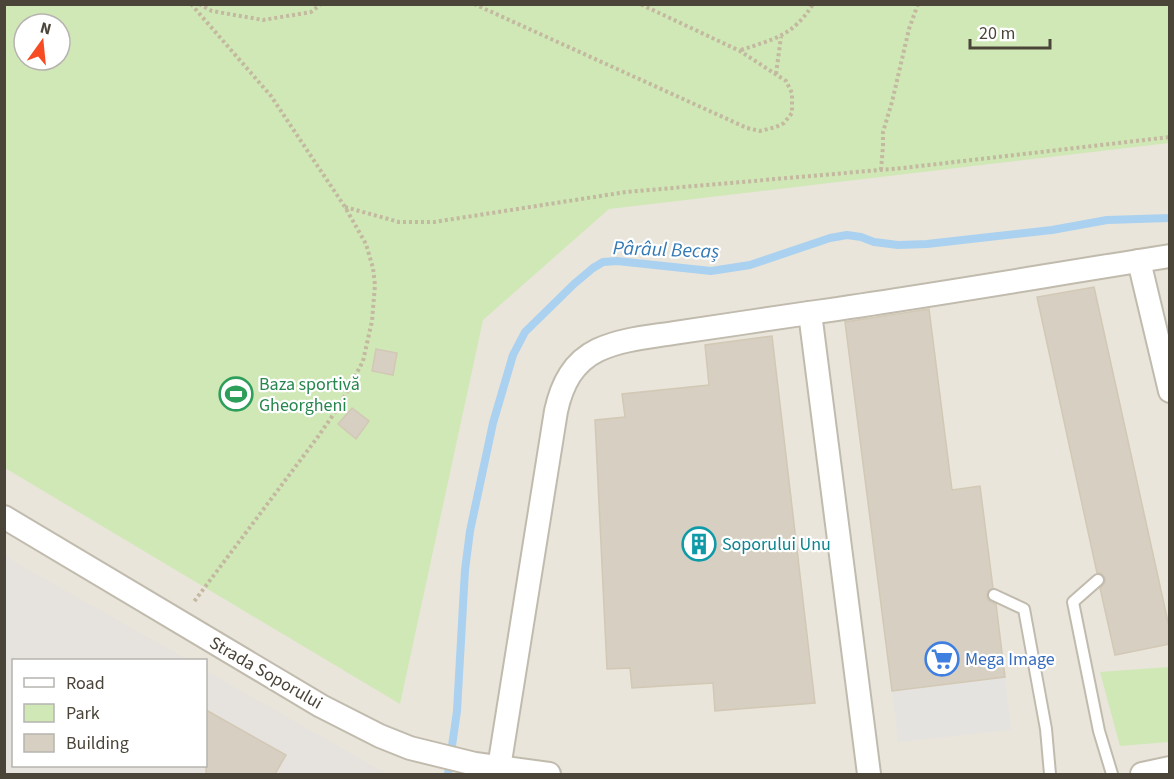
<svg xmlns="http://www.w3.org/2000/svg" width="1174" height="779" font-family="'Source Sans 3',sans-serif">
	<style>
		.residential { fill: #e9e5da; fill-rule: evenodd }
		.industrial { fill: #e6e2dd }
		.green { fill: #d0e8b6; fill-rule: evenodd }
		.parking { fill: #e5e3e0 }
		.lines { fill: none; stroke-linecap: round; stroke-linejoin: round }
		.stream { stroke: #abd1f0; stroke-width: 8 }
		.building { fill: #d7cfc1; stroke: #d2c8b5; stroke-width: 1.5 }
		.lane-casing { stroke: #c1bbae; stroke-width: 14 }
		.street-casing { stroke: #c1bbae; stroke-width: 26 }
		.path { stroke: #c3b8a0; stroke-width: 4; stroke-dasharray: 3 3; stroke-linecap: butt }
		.lane { stroke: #fff; stroke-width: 10 }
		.street { stroke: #fff; stroke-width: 22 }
		.labels { text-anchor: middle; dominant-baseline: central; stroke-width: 4.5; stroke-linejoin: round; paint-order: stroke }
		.leisure-label { font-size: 18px; fill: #27864d; stroke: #fff; text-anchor: start }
		.culture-label { font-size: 18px; fill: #0d838f; stroke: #fff; text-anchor: start }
		.shop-label { font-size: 18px; fill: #366cbe; stroke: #fff; text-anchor: start }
		.street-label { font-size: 18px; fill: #4a4439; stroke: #fff }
		.water-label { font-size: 20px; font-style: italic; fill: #3379b6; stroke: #fff }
	</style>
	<rect width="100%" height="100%" fill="#f6f3ec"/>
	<path class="residential" d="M5,5h1164v769h-1164zM24,24h36v36h-36zM14,660h192v106h-192z"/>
	<path class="industrial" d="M4,556l184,104h-174v106h192v-95l181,103h-382z"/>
	<g class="green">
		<path d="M4,5h1165v138l-560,66 -126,111 -83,384 -395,-236zM24,24h36v36h-36z"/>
		<path d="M1169,667v75l-49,4 -20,-74z"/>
	</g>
	<path class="parking" d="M1005,677l6,53 -113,12 -6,-51z"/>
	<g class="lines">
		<path class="stream" d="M448,774l9,-63 8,-141 5,-39 23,-108 20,-68 12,-23 49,-48 19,-16 10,-6 14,-1 94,10 39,-6 80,-27 17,-3 14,2 13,5 24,3 29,-1 125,-14 55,-10 63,-2"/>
	</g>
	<g class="building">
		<path d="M1094,287l76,344v13l-55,11 -15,-67 5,-5v-5l-4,-5h-4l-60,-276z"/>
		<path d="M929,309l23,181 28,-4 13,102 -5,3 -1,5 1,4 8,4 9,73 -113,14 -47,-369z"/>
		<path d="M772,336l43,367 -100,8 -2,-28 -81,5 -2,-20 -23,1 -12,-249 30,-3 -3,-23 87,-9 -4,-40z"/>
		<path d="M376,349l21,4 -4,22 -21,-4z"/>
		<path d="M352,408l17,13 -13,18 -18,-15z"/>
		<path d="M206,710l80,45 -11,19h-69z"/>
	</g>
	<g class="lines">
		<g class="lane-casing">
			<g id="lane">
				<path d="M1098,580l-25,22 26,129 13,43"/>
				<path d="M994,595l30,14 22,120 4,45"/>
			</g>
		</g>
		<g class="street-casing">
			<g id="street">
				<path d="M1139,261l31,130"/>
				<path d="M810,313l59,461"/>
				<path d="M4,517l317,189 59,30 30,12 65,16 74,10"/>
				<path d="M498,774l58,-363c6,-27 17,-49 42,-61 24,-11 51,-13 76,-17 45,-7 90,-13 135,-20 121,-17 240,-38 361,-57"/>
				<path d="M1142,774l28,-6"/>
			</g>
		</g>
		<g class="path">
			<path d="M191,4l80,92 74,111 21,37 7,24 2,17 -3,36 -9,40 -23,44 -23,33 -124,165"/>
			<path d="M199,4l13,7 51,9 48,-8 10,-8"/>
			<path d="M474,4l273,124 13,3 16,-4 8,-4 8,-10v-20l-6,-12 -46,-30 -100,-47"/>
			<path d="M741,50c33,-11 52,-14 72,-46"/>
			<path d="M776,74l5,-37"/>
			<path d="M881,170l2,-24v-14l9,-30 17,-73 9,-25"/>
			<path d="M345,207l54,15h35l192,-30 277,-24 267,-31"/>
		</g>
		<use href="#lane" class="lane"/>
		<use href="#street" class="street"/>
	</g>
	<defs>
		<g id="stadium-ring" transform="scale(1.725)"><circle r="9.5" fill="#fff" stroke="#2e9e5b" stroke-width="1.5"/><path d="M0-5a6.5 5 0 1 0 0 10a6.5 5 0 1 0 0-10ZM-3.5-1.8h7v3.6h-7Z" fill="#2e9e5b"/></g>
		<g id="building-ring" transform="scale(1.725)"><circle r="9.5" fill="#fff" stroke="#0f9aa8" stroke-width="1.5"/><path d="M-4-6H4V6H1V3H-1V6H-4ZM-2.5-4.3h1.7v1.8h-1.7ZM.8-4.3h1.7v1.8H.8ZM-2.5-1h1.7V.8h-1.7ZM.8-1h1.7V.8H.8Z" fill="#0f9aa8"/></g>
		<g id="supermarket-ring" transform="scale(1.725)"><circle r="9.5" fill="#fff" stroke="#3f7fe0" stroke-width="1.5"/><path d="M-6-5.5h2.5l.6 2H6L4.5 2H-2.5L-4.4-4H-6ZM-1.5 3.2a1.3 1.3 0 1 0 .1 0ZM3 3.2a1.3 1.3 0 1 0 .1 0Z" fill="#3f7fe0"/></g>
	</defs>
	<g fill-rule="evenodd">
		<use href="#stadium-ring" x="236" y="394"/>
		<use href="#building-ring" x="699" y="544"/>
		<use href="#supermarket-ring" x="942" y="659"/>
	</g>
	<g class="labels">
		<g class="leisure-label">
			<text x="259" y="384">Baza sportivă<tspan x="259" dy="21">Gheorgheni</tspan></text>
		</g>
		<g class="culture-label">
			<text x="722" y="544">Soporului Unu</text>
		</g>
		<g class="shop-label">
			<text x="965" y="659">Mega Image</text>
		</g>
		<g class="street-label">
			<text transform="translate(266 673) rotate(30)">Strada Soporului</text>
		</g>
		<g class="water-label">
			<text transform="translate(666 250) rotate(2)">Pârâul Becaș</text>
		</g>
	</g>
	<rect width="1174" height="779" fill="none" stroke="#4a4439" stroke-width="12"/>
	<rect x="12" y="659" width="195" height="108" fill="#ffffff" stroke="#b7b4b0" stroke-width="1.5"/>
	<rect x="24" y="678" width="30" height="9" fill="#ffffff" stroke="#b7b4b0" stroke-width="1.5"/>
	<text x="66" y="689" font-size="18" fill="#4a4439">Road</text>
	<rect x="24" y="704" width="30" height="18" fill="#d0e8b6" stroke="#b7b4b0" stroke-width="1.5"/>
	<text x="66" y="719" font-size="18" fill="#4a4439">Park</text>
	<rect x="24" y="734" width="30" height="18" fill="#d7cfc1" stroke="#b7b4b0" stroke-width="1.5"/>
	<text x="66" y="749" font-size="18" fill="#4a4439">Building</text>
	<g transform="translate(42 42) rotate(15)"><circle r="28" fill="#ffffff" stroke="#b7b4b0" stroke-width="1.5"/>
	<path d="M0-4.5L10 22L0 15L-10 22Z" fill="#f64b23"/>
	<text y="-9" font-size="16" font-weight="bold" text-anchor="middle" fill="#4a4439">N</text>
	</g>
	<path d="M970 39v9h80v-9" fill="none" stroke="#4a4439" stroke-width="3"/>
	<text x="979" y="39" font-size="18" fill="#4a4439" stroke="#ffffff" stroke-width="4.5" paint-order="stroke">20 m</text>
</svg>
